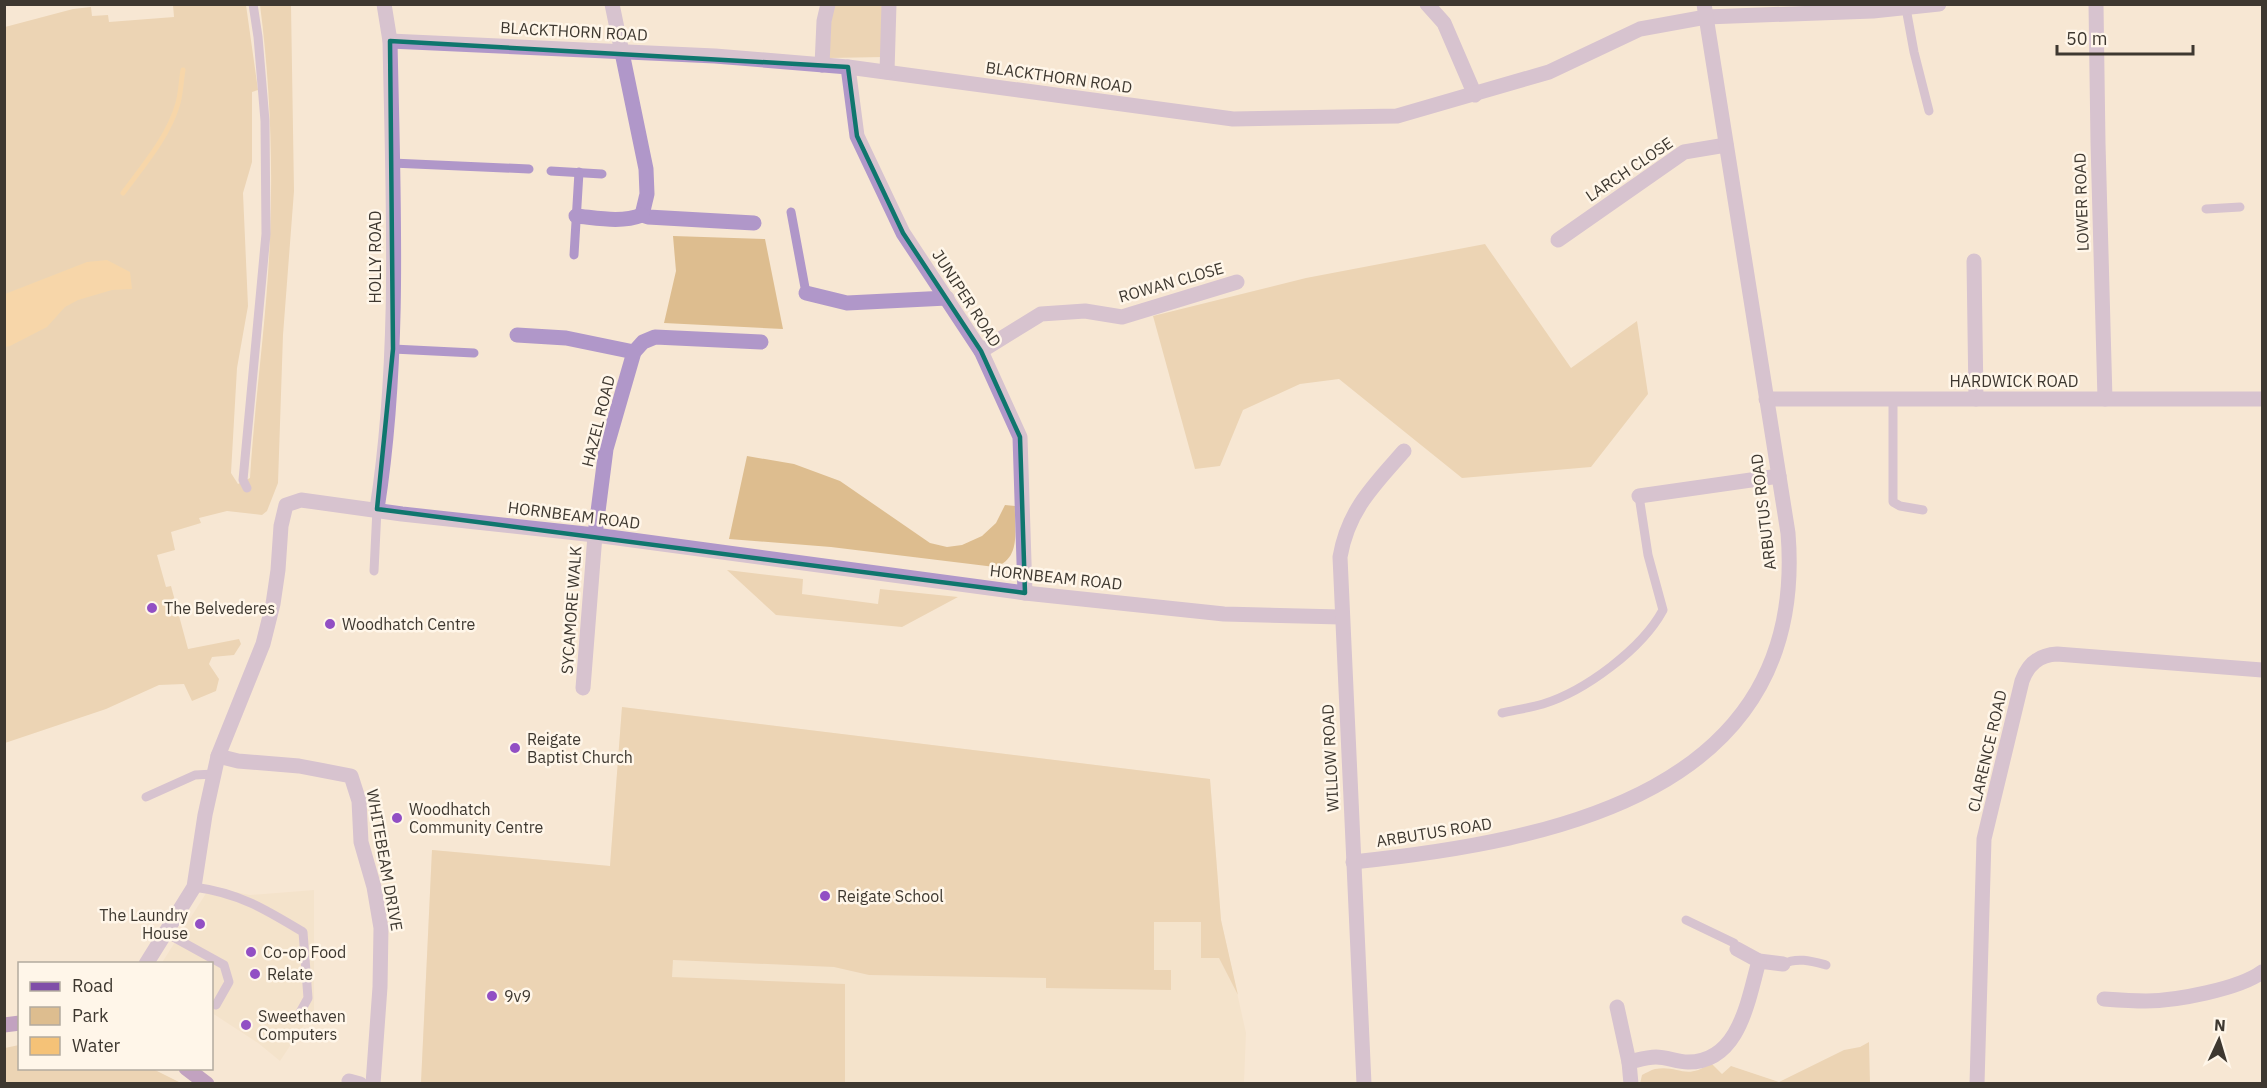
<svg xmlns="http://www.w3.org/2000/svg" width="2267" height="1088" font-family="'IBM Plex Sans',sans-serif">
	<style>
		.built { fill: #f0ddc2 }
		.green { fill: #ddbd8f }
		.water { fill: #f5c277 }
		.lines { fill: none; stroke-linecap: round; stroke-linejoin: round }
		.stream { stroke: #f5c277; stroke-width: 5 }
		.service { stroke: #b097c9; stroke-width: 9 }
		.minor { stroke: #b097c9; stroke-width: 15 }
		.primary { stroke: #804ea8; stroke-width: 15 }
		.marked { fill: none; stroke: #0f766e; stroke-width: 4.5; stroke-linejoin: round }
		.poi-dot { fill: #924fc4; stroke: #fff6e9; stroke-width: 2 }
		.labels { text-anchor: middle; dominant-baseline: central; stroke-width: 5; stroke-linejoin: round; paint-order: stroke }
		.street-label { font-size: 16px; fill: #3e3830; stroke: #fff6e9 }
		.poi-label { font-size: 16px; fill: #3e3830; stroke: #fff6e9; text-anchor: start }
	</style>
	<rect width="100%" height="100%" fill="#f7e7d3"/>
	<g class="built">
		<path d="M622,707l588,72 11,141 25,113 -2,50 -823,1 11,-234 178,16z"/>
		<path d="M210,887l40,8 64,-5v120l-34,51 -22,-18 -46,-30v-49h-51z"/>
	</g>
	<g class="green">
		<path d="M173,5h73l12,85 -6,2v70l-9,31 5,113 -11,62 -6,105 7,11 12,-6c5,-81 17,-161 20,-241 3,-78 0,-155 -10,-232h31l3,186 -11,144 -5,148 -11,28 -5,4 -35,-4 -28,7 2,5 -30,9 4,18 -18,5 9,32 5,-1 17,63 51,-10 2,5 -7,11 -22,2 -3,7 10,15 -3,12 -24,10 -8,-17 -25,1 -53,24 -101,34v-716l68,-18 18,-2 1,9 16,-1 1,7 65,-5z"/>
		<path d="M832,5h52l1,52 -56,1z"/>
		<path d="M673,236l92,3 18,90 -119,-6 12,-52z"/>
		<path d="M1485,244l86,124 66,-47 11,73 -57,73 -129,11 -123,-99 -39,5 -57,26 -23,56 -25,3 -42,-153 153,-38z"/>
		<path d="M747,456l47,8 46,17 90,62 17,4 15,-2 20,-9 14,-13 9,-18 10,1c-1,24 7,52 -20,61l-164,-20 -102,-8z"/>
		<path d="M727,570l76,9 -1,15 76,10 2,-15 78,8 -56,30 -126,-12z"/>
		<path d="M622,707l588,72 11,141 17,75 -19,-37h-18v-36h-47v48h17v20l-125,-2v-10l-177,-3 -35,-8 -161,-7 -1,17 173,7v99h-424l11,-233 178,16z"/>
		<path d="M1869,1042l1,41 -230,1 2,-9c4,-2 9,-5 13,-6 25,-4 30,12 56,-6l11,11 9,-8 48,16 65,-32 16,-3z"/>
		<path d="M19,1045l1,23 133,1 28,14h-176v-35z"/>
	</g>
	<path class="water" d="M107,260l23,12 2,17 -20,1 -34,10 -13,7 -18,20 -37,19 -5,1v-53l82,-32z"/>
	<g class="lines">
		<path class="stream" d="M123,193c20,-27 46,-57 55,-90 3,-11 3,-22 5,-33"/>
		<g class="service">
			<path d="M1906,8l8,44 15,59"/>
			<path d="M392,163l137,6"/>
			<path d="M551,171l51,3"/>
			<path d="M2206,209l34,-2"/>
			<path d="M791,212l15,81"/>
			<path d="M574,255l5,-83"/>
			<path d="M393,349l81,4"/>
			<path d="M1893,399v103l7,4 23,4"/>
			<path d="M247,488l-4,-8 23,-246 -1,-113 -7,-84 -5,-33"/>
			<path d="M374,571l3,-62"/>
			<path d="M1502,713c13,-3 27,-5 41,-9 42,-13 99,-55 120,-94l-15,-55 -9,-59"/>
			<path d="M146,797l49,-22 19,-1"/>
			<path d="M194,887c45,6 71,22 109,45l5,66 -11,20"/>
			<path d="M1686,920l48,23 3,6"/>
			<path d="M166,933l58,32 5,17 -13,23"/>
			<path d="M1783,964c14,-7 28,-3 43,1"/>
		</g>
		<g class="minor">
			<path d="M612,4l34,165 1,25 -5,21 6,2 106,6"/>
			<path d="M1427,4l17,19 31,72"/>
			<path d="M2096,4l2,139 7,256"/>
			<path d="M390,41l325,15 133,11 385,52 164,-3 152,-44 91,-43 66,-12 167,-6 66,-7"/>
			<path d="M822,65l2,-44 4,-17"/>
			<path d="M848,67l9,69 46,97 78,118 39,86 5,156"/>
			<path d="M887,72l2,-68"/>
			<path d="M576,216c22,2 45,7 66,-1"/>
			<path d="M1558,240l126,-88 42,-7"/>
			<path d="M1974,261l2,138"/>
			<path d="M806,293l41,10 100,-5"/>
			<path d="M517,335l49,3 68,14"/>
			<path d="M981,351l60,-37 44,-3 37,6 115,-35"/>
			<path d="M1766,399h496"/>
			<path d="M1639,496l140,-20"/>
			<path d="M377,509c24,-154 16,-312 13,-468l-6,-37"/>
			<path d="M583,688l12,-153 11,-86 28,-97 9,-10 12,-5 106,5"/>
			<path d="M218,756l20,5 61,5 52,10 8,25 2,41 13,45 7,41 -1,59 -7,97"/>
			<path d="M1353,862c201,-21 456,-70 435,-329l-84,-529"/>
			<path d="M1737,949l22,12 24,3"/>
			<path d="M146,964l48,-77 11,-72 13,-59 45,-112 10,-40 5,-34 3,-44 5,-21 15,-5 101,14 193,21 430,58 199,21 117,3"/>
			<path d="M2104,999c14,1 28,2 42,2 29,0 93,-12 116,-29"/>
			<path d="M1617,1007l12,55 2,22"/>
			<path d="M1629,1062c9,-2 18,-5 27,-5 11,0 21,5 32,5 52,0 60,-63 71,-101"/>
			<path d="M349,1081l11,3"/>
			<path d="M1364,1084l-24,-527c8,-47 34,-72 64,-106"/>
			<path d="M1977,1084l7,-245 38,-158c6,-17 17,-26 35,-27l205,16"/>
		</g>
		<g class="primary">
			<path d="M4,1025l16,-2"/>
			<path d="M186,1068l21,16"/>
		</g>
	</g>
	<path d="M0 0H2267V1088H0ZM390,41l458,26 9,69 46,97 78,118 39,86 5,156 -648,-84 16,-160z" fill="#f7e7d3" fill-opacity=".55" fill-rule="evenodd"/>
	<path class="marked" d="M390,41l458,26 9,69 46,97 78,118 39,86 5,156 -648,-84 16,-160z"/>
	<g class="poi-dot">
		<circle cx="152" cy="608" r="6"/>
		<circle cx="330" cy="624" r="6"/>
		<circle cx="515" cy="748" r="6"/>
		<circle cx="397" cy="818" r="6"/>
		<circle cx="825" cy="896" r="6"/>
		<circle cx="200" cy="924" r="6"/>
		<circle cx="251" cy="952" r="6"/>
		<circle cx="255" cy="974" r="6"/>
		<circle cx="492" cy="996" r="6"/>
		<circle cx="246" cy="1025" r="6"/>
	</g>
	<g class="labels">
		<g class="street-label">
			<text transform="translate(574 31) rotate(3)">BLACKTHORN ROAD</text>
			<text transform="translate(1059 77) rotate(8)">BLACKTHORN ROAD</text>
			<text transform="translate(1629 169) rotate(-34)">LARCH CLOSE</text>
			<text transform="translate(2081 202) rotate(-92)">LOWER ROAD</text>
			<text transform="translate(375 257) rotate(-90)">HOLLY ROAD</text>
			<text transform="translate(1171 282) rotate(-16)">ROWAN CLOSE</text>
			<text transform="translate(967 298) rotate(57)">JUNIPER ROAD</text>
			<text x="2014" y="381">HARDWICK ROAD</text>
			<text transform="translate(598 421) rotate(-76)">HAZEL ROAD</text>
			<text transform="translate(1763 512) rotate(-97)">ARBUTUS ROAD</text>
			<text transform="translate(574 515) rotate(7)">HORNBEAM ROAD</text>
			<text transform="translate(1056 577) rotate(6)">HORNBEAM ROAD</text>
			<text transform="translate(571 610) rotate(-86)">SYCAMORE WALK</text>
			<text transform="translate(1987 751) rotate(-77)">CLARENCE ROAD</text>
			<text transform="translate(1330 758) rotate(-93)">WILLOW ROAD</text>
			<text transform="translate(1434 832) rotate(-9)">ARBUTUS ROAD</text>
			<text transform="translate(385 860) rotate(80)">WHITEBEAM DRIVE</text>
		</g>
		<g class="poi-label">
			<text x="164" y="608">The Belvederes</text>
			<text x="342" y="624">Woodhatch Centre</text>
			<text x="527" y="739">Reigate<tspan x="527" dy="18">Baptist Church</tspan></text>
			<text x="409" y="809">Woodhatch<tspan x="409" dy="18">Community Centre</tspan></text>
			<text x="837" y="896">Reigate School</text>
			<text x="188" y="915" text-anchor="end">The Laundry<tspan x="188" dy="18">House</tspan></text>
			<text x="263" y="952">Co-op Food</text>
			<text x="267" y="974">Relate</text>
			<text x="504" y="996">9v9</text>
			<text x="258" y="1016">Sweethaven<tspan x="258" dy="18">Computers</tspan></text>
		</g>
	</g>
	<rect width="2267" height="1088" fill="none" stroke="#3e3830" stroke-width="12"/>
	<rect x="18" y="962" width="195" height="108" fill="#fff6e9" stroke="#b2aa9f" stroke-width="1.5"/>
	<rect x="30" y="982" width="30" height="9" fill="#804ea8" stroke="#b2aa9f" stroke-width="1.5"/>
	<text x="72" y="992" font-size="18" fill="#3e3830">Road</text>
	<rect x="30" y="1007" width="30" height="18" fill="#ddbd8f" stroke="#b2aa9f" stroke-width="1.5"/>
	<text x="72" y="1022" font-size="18" fill="#3e3830">Park</text>
	<rect x="30" y="1037" width="30" height="18" fill="#f5c277" stroke="#b2aa9f" stroke-width="1.5"/>
	<text x="72" y="1052" font-size="18" fill="#3e3830">Water</text>
	<g transform="translate(2219 1040) rotate(4)" stroke="#fff6e9" stroke-width="4.5" paint-order="stroke">
	<path d="M0-4.5L10 22L0 15L-10 22Z" fill="#3e3830"/>
	<text y="-9" font-size="16" font-weight="bold" text-anchor="middle" fill="#3e3830">N</text>
	</g>
	<path d="M2057 45v9h136v-9" fill="none" stroke="#3e3830" stroke-width="3"/>
	<text x="2066" y="45" font-size="18" fill="#3e3830" stroke="#fff6e9" stroke-width="4.5" paint-order="stroke">50 m</text>
</svg>
